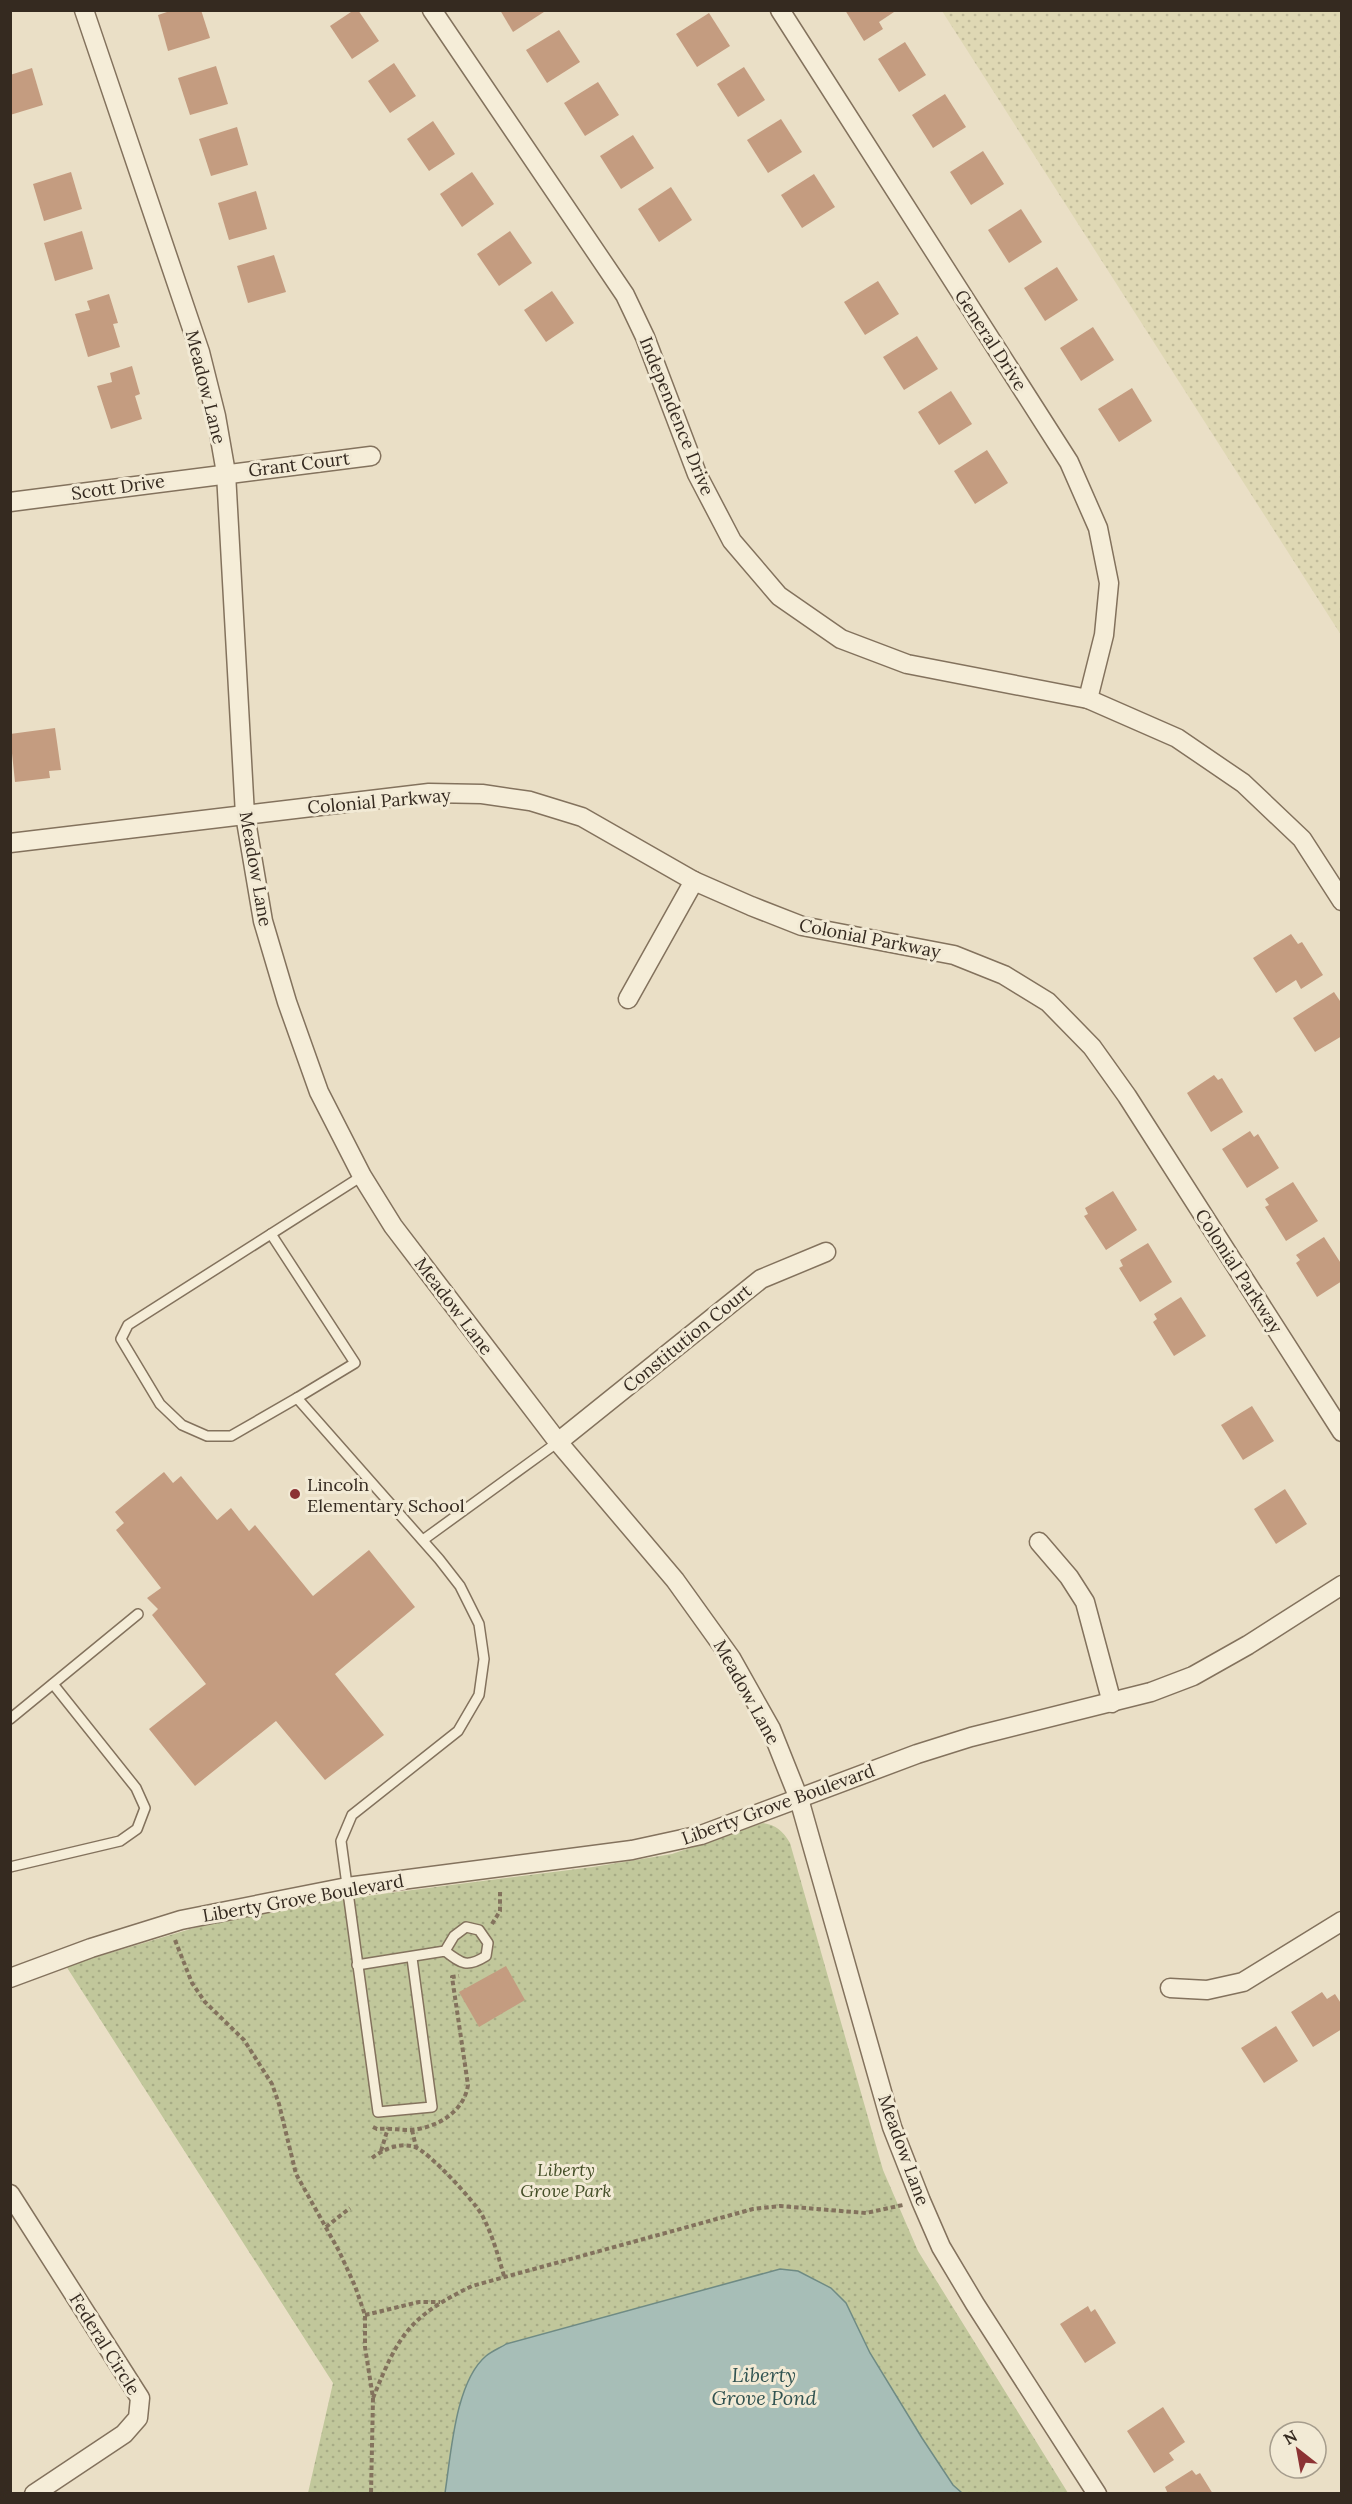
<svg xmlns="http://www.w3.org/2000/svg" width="1352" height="2504" font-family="Lora,serif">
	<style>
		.farmland { fill: url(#farmland-dots) }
		.grass { fill: url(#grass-dots) }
		.water { fill: #a7beb7; stroke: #6f8b84; stroke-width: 1.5 }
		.building { fill: #c49c80 }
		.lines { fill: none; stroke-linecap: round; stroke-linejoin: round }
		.lane-casing { stroke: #83725d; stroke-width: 12 }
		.street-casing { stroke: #83725d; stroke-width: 21 }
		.path { stroke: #83725d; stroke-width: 4; stroke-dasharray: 4.5 3; stroke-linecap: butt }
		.lane { stroke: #f5edd8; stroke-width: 9 }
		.street { stroke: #f5edd8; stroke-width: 18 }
		.poi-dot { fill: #8c3334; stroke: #f2ead5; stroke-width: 2 }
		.labels { text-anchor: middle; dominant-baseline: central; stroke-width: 6; stroke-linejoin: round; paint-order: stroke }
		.street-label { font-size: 18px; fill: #352a20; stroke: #f2ead5 }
		.poi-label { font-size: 18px; fill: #352a20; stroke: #f2ead5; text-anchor: start }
		.park-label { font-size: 18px; font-style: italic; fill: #454f28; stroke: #f2ead5 }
		.water-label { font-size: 20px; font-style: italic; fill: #315351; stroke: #f2ead5 }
	</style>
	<defs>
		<pattern id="farmland-dots" width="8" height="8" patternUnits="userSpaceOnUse" patternTransform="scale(1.5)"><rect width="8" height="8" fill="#dfd8b4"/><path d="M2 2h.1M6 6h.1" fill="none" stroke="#c0ba9a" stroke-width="1.8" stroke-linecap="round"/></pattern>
		<pattern id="grass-dots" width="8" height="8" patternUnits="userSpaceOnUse" patternTransform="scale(1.5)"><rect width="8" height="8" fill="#c1c79b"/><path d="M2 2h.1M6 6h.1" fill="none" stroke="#a6ab85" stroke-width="1.8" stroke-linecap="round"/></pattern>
	</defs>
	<rect width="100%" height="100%" fill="#eadfc6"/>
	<path class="farmland" d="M942,11h399v624z"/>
	<path class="grass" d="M763,1823c13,2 20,8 27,20l93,327 35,81 150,242h-760l25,-110 -267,-417 155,-46 90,-17 282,-36 79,-13z"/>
	<path class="water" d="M780,2269l18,2 33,17 15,15 24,50 52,85 31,47 9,8h-517c6,-38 10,-111 41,-137 6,-5 14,-8 20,-12z"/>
	<g class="building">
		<path d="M173,10h28l9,28 -42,13 -10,-36z"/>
		<path d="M354,10h4l21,31 -27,18 -22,-33z"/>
		<path d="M500,10h47l-34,22z"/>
		<path d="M845,10h52l-18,12 4,7 -19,12z"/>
		<path d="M709,13l21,33 -33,21 -21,-33z"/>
		<path d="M559,30l21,32 -33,21 -21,-33z"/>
		<path d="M905,42l21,33 -27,17 -21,-33z"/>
		<path d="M394,63l22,33 -26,17 -22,-32z"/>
		<path d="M216,66l12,38 -38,11 -12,-37z"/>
		<path d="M744,67l21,33 -27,17 -21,-33z"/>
		<path d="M32,68l11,37 -33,10v-40z"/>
		<path d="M598,82l21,33 -34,21 -21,-33z"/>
		<path d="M945,94l21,33 -33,21 -21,-33z"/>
		<path d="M781,119l21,33 -34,21 -21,-33z"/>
		<path d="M433,121l22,33 -26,17 -22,-32z"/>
		<path d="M237,127l11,38 -37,11 -12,-37z"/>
		<path d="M633,135l21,33 -33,21 -21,-33z"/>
		<path d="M983,151l21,33 -33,21 -21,-33z"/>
		<path d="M71,172l11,37 -38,12 -11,-37z"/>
		<path d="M472,172l22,32 -32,23 -22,-33z"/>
		<path d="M814,174l21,33 -33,21 -21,-33z"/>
		<path d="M671,187l21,33 -33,22 -21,-33z"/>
		<path d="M256,191l11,38 -38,11 -11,-37z"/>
		<path d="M1021,209l21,33 -33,21 -21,-33z"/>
		<path d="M82,231l11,38 -38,12 -11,-38z"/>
		<path d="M510,231l22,32 -33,23 -22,-32z"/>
		<path d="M274,255l12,37 -38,11 -11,-37z"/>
		<path d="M1057,267l21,33 -33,21 -21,-33z"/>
		<path d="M878,281l21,33 -34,21 -21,-33z"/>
		<path d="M552,291l22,32 -28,19 -22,-32z"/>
		<path d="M109,294l9,29 -5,1 7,23 -32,10 -13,-43 15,-4 -3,-9z"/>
		<path d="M1093,327l21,33 -33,21 -21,-33z"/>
		<path d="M917,336l21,33 -34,21 -21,-33z"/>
		<path d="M132,366l8,28 -5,2 7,23 -31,10 -14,-43 15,-4 -2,-9z"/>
		<path d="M1132,388l20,33 -33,21 -21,-33z"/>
		<path d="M951,391l21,33 -33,21 -21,-33z"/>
		<path d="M987,450l21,33 -33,21 -21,-33z"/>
		<path d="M55,728l6,42 -12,1 1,7 -35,4 -5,-48z"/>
		<path d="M1291,934l7,10 4,-2 21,33 -22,14 -5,-9 -20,13 -23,-35z"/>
		<path d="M1334,992l8,12v32l-27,16 -22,-34z"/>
		<path d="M1214,1075l4,5 4,-2 21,34 -32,20 -24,-39z"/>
		<path d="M1250,1131l4,6 4,-3 21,34 -32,20 -25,-39z"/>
		<path d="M1293,1182l25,39 -32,20 -21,-34 4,-2 -4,-6z"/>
		<path d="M1113,1191l24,39 -31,20 -22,-34 4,-2 -3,-6z"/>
		<path d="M1324,1237l18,28v16l-25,16 -21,-34 4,-3 -4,-5z"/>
		<path d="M1148,1243l24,39 -32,20 -21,-34 4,-2 -3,-6z"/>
		<path d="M1181,1297l25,39 -32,20 -21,-34 4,-3 -3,-5z"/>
		<path d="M1252,1406l22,35 -31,19 -22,-35z"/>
		<path d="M164,1472l9,11 8,-7 36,44 14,-12 18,23 6,-6 58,71 56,-46 46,57 -80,67 49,61 -59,45 -49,-59 -81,65 -46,-57 57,-45 -54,-69 6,-6 -11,-11 14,-10 -45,-58 8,-7 -9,-11z"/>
		<path d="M1285,1489l22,35 -31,20 -22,-35z"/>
		<path d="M506,1966l19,34 -46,27 -20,-35z"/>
		<path d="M1322,1992l5,7 8,-5 7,11v24l-29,18 -22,-35z"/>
		<path d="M1276,2026l22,35 -34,22 -23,-35z"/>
		<path d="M1088,2306l3,6 4,-3 21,34 -31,20 -25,-39z"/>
		<path d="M1163,2407l22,35 -16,11 5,7 -20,13 -27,-42z"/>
		<path d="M1192,2470l4,5 4,-2 13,21h-45l-3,-7z"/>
	</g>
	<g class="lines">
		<g class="lane-casing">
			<g id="lane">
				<path d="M362,1176l-234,149 -7,14 39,65 22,21 25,11h24l66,-38 142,161 21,27 19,38 5,35 -5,36 -21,36 -106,84 -11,26 37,271 54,-5 -20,-149"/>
				<path d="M271,1234l84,129 -58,35"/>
				<path d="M423,1540l135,-98"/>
				<path d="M10,1719l128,-105"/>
				<path d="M10,1867l110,-26 17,-12 8,-21 -9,-20 -83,-104"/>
				<path d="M357,1965l88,-14c17,13 22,17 41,5l2,-13 -9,-13 -13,-3 -12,9 -9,15"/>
			</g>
		</g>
		<g class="street-casing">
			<g id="street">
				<path d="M84,10l116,342 16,64 10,57 19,342 18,106 24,81 32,90 43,84 31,50 165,216 117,138 56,78 40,71 28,70 93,328 29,74 20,46 34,57 122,190"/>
				<path d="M432,10l193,285 20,42 52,137 35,67 47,55 62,43 66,25 181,35 89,39 66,45 59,56 40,62"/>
				<path d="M780,10l289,452 29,66 11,55 -5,52 -16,64"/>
				<path d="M10,502l361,-46"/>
				<path d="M10,843l419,-50 53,1 48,7 52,16 112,64 57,25 51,20 152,29 50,20 44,27 44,45 35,49 215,336"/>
				<path d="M628,999l66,-118"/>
				<path d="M558,1442l203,-163 65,-27"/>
				<path d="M1039,1542l30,35 16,25 27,101"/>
				<path d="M10,1978l81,-30 90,-28 166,-33 285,-37 69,-15 216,-81 54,-17 180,-45 42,-16 55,-31 94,-60"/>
				<path d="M1170,1988l37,2 36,-8 99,-61"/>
				<path d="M10,2194l130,204 -2,20 -14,16 -90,60"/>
			</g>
		</g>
		<g class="path">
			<path d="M492,1924l8,-13v-19"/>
			<path d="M175,1940l17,43 13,19 39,38 28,44 7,20 17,70 43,77 16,35 10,29v32l8,51 -2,96"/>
			<path d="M373,2127l4,2c11,-1 22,1 33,1 27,-2 54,-18 58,-45l-16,-108 7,-1"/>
			<path d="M412,2130l4,17"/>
			<path d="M381,2151l7,-23"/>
			<path d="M372,2158c12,-9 28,-16 43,-11 14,5 59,54 67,68 10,19 16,40 22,61"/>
			<path d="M326,2227l24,-19"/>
			<path d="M365,2315l54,-13h21"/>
			<path d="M373,2398c26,-64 36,-81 99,-112l281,-77 27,-3 86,7 37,-8"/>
		</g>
		<use href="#lane" class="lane"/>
		<use href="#street" class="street"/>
	</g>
	<circle class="poi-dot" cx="295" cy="1494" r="6"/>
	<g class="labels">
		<g class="street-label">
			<text transform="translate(991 340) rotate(57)">General Drive</text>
			<text transform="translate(206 387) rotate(76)">Meadow Lane</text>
			<text transform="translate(677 416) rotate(68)">Independence Drive</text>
			<text transform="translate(299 464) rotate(-7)">Grant Court</text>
			<text transform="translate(118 487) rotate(-8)">Scott Drive</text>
			<text transform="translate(379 801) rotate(-5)">Colonial Parkway</text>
			<text transform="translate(256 869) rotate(80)">Meadow Lane</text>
			<text transform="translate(870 938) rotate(11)">Colonial Parkway</text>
			<text transform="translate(1239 1271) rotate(57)">Colonial Parkway</text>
			<text transform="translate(454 1306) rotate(53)">Meadow Lane</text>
			<text transform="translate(687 1338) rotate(-39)">Constitution Court</text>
			<text transform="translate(747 1692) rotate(61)">Meadow Lane</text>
			<text transform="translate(778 1804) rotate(-20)">Liberty Grove Boulevard</text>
			<text transform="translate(303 1898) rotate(-10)">Liberty Grove Boulevard</text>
			<text transform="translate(904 2150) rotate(70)">Meadow Lane</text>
			<text transform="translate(105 2344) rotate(58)">Federal Circle</text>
		</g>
		<g class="poi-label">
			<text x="307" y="1484">Lincoln<tspan x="307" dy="21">Elementary School</tspan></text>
		</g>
		<g class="park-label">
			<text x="566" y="2169">Liberty<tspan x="566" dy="21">Grove Park</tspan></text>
		</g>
		<g class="water-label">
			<text x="764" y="2374">Liberty<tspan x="764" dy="23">Grove Pond</tspan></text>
		</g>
	</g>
	<rect width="1352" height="2504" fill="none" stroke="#352a20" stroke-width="24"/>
	<g transform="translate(1298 2450) rotate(329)"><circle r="28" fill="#f2ead5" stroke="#a69d8d" stroke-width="1.5"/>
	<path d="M0-4.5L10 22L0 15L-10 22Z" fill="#8c3334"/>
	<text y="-9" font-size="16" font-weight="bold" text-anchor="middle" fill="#352a20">N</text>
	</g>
</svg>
